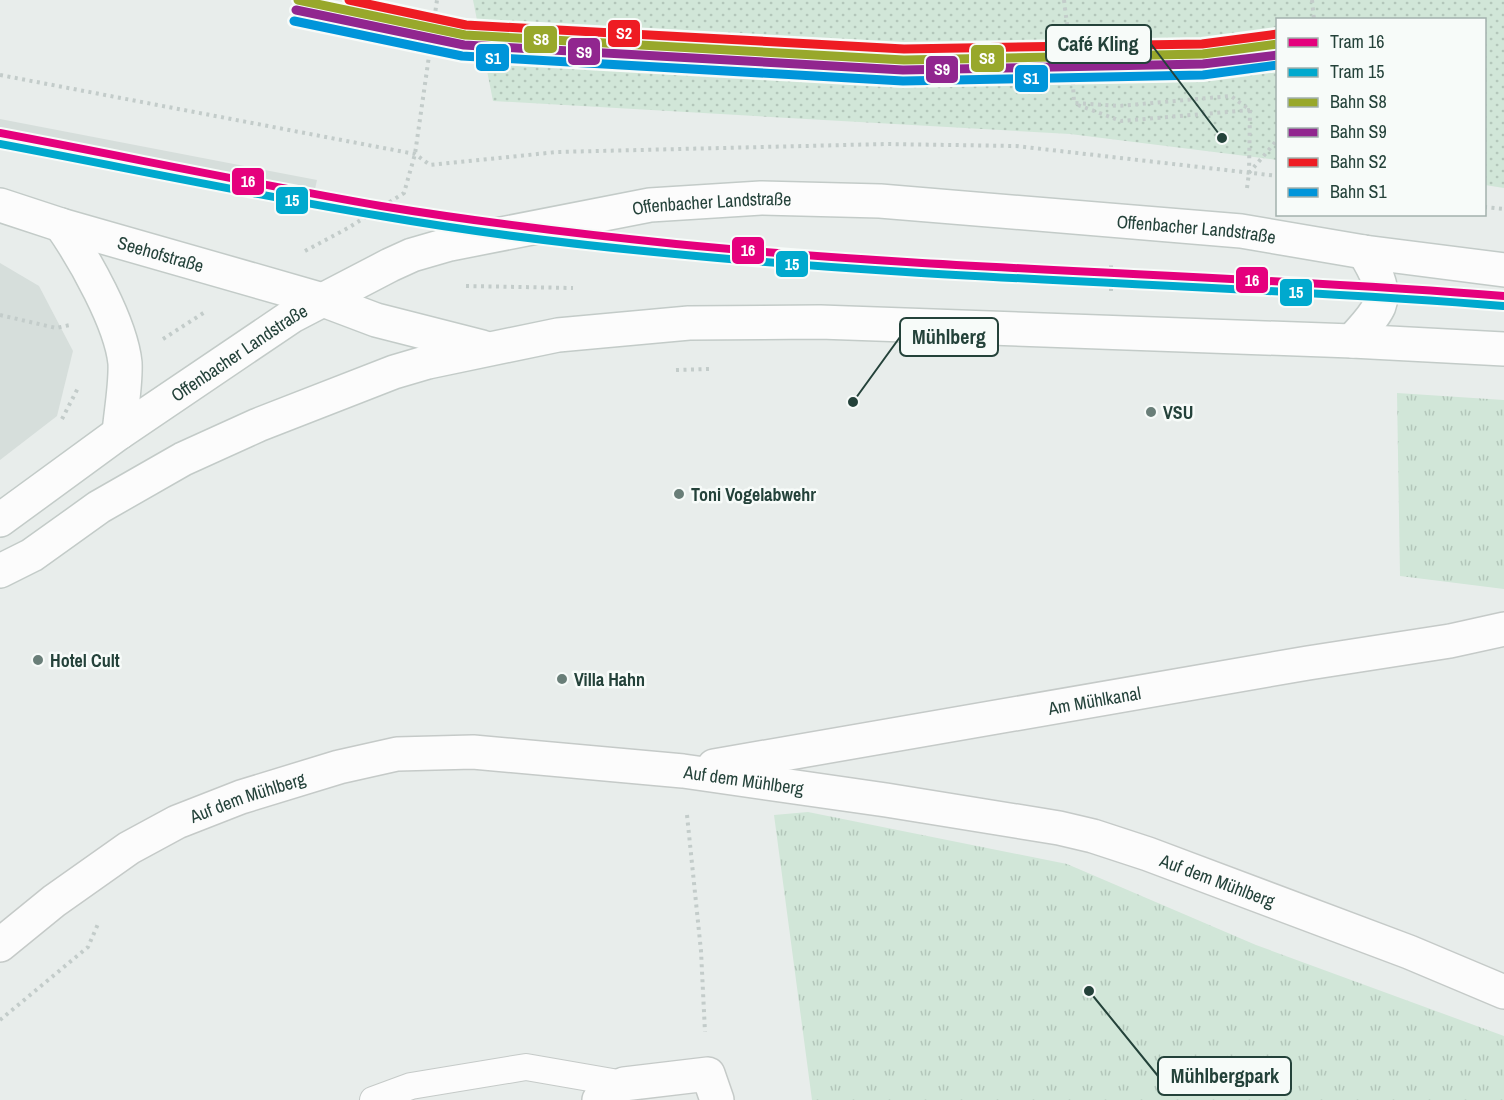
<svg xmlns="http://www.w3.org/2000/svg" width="1504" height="1100" font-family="'Archivo Narrow',sans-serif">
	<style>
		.built { fill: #d6dedb }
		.grass { fill: url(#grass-dots) }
		.park { fill: url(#park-tufts) }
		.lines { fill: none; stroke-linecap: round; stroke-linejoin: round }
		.lane-casing { stroke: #c5cac8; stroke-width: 28 }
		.street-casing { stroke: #c5cac8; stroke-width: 36 }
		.secondary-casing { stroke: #c3cbc8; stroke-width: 36 }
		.path { stroke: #c3ccca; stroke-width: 4; stroke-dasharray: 3 4.5; stroke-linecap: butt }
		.lane { stroke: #fcfcfc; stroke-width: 26 }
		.street { stroke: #fcfcfc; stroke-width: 33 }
		.secondary { stroke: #fcfcfc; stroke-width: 33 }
		.rail-1-casing { stroke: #f7fbf9; stroke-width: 14 }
		.rail-2-casing { stroke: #f7fbf9; stroke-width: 14 }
		.rail-3-casing { stroke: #f7fbf9; stroke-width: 14 }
		.rail-4-casing { stroke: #f7fbf9; stroke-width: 14 }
		.rail-1 { stroke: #98a82b; stroke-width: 9 }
		.rail-2 { stroke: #91268f; stroke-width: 9 }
		.rail-3 { stroke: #ee1c23; stroke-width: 9 }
		.rail-4 { stroke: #0095da; stroke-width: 9 }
		.tram-1-casing { stroke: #f7fbf9; stroke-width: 12 }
		.tram-2-casing { stroke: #f7fbf9; stroke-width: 12 }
		.tram-1 { stroke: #e5007d; stroke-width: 8 }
		.tram-2 { stroke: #00a9ce; stroke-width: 8 }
		.poi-dot { fill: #697e78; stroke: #f7fbf9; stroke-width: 2 }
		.labels { text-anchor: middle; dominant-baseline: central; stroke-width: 5; stroke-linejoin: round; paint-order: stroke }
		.street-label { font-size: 18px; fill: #24423a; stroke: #f7fbf9 }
		.poi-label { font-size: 18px; font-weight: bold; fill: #24423a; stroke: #f7fbf9; text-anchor: start }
		.leader { fill: none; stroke: #24423a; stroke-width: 2 }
		.callout-dot { fill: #24423a; stroke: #f7fbf9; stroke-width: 2 }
		.callout { fill: #f7fbf9; stroke: #24423a; stroke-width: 2 }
		.callout-label { font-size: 20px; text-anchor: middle; font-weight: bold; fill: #24423a }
		.line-badge { stroke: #f7fbf9; stroke-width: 2 }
		.badge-label { font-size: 16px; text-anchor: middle; font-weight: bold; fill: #fff }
	</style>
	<defs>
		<pattern id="grass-dots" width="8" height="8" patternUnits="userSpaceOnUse" patternTransform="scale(1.5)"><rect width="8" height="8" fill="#d1e6d8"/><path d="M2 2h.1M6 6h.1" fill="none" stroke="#b3c6ba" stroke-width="1.8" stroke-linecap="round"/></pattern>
		<pattern id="park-tufts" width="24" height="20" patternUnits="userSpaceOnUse" patternTransform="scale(1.5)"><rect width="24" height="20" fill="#d1e6d8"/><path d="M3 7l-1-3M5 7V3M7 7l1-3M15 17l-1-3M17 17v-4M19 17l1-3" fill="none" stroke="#b3c6ba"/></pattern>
	</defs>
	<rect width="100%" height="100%" fill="#e8edeb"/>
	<g class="built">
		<path d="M0,119l317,61 -6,27 -311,-62z"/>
		<path d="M0,263l39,23 34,65 -16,65 -57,44z"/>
	</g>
	<path class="grass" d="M473,0h1031v188l-19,-3 -1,-165h-206l-1,140 -207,-26 -577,-33z"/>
	<g class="park">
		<path d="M1397,393l107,7v189l-104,-13z"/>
		<path d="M808,812l259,52 189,81 248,91v64h-692l-38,-285z"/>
	</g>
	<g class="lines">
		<g class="lane-casing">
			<path id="lane" d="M373,1100l38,-14 115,-19 98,17"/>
		</g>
		<g class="street-casing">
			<g id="street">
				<path id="s1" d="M714,766l594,-103 142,-22 54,-12"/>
				<path id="s2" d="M0,945l54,-44 75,-53 48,-26 64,-25 98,-30 58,-13 76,-2 210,19 203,29 173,28 34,8 55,18 261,98 95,40"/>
				<path d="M599,1100l2,-3 23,-13 84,-10 9,26"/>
			</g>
		</g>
		<g class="secondary-casing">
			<g id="secondary">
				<path id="s3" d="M0,205l61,20 262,75 53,20 106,27"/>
				<path d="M61,225c23,33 60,98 64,138 1,21 -4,48 -6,70"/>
				<path d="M1352,341c8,-10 22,-23 27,-35 7,-18 -6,-39 -15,-54"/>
				<path id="s4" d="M0,520l119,-87 173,-117 98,-51 22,-10 38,-11 200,-39 111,-7 119,3 361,30 123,21 140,18"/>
				<path d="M0,571l32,-16 67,-48 84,-48 75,-34 136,-53 34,-10 130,-27 131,-12 131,-1 532,19 152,8"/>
			</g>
		</g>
		<g class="path">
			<path d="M1064,0l8,65 2,38 45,3 112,-10 19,14 -1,63"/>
			<path d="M1312,0l2,20"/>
			<path d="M0,75l415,79 15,11 127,-13 329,-8 130,2 262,30"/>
			<path d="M1078,105l43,16 129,-11"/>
			<path d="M1247,188l2,-15 29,-34"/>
			<path d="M1484,207l20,2"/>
			<path d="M305,251l43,-23 56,-35 11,-39 22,-154"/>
			<path d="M466,286l107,2"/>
			<path d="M1111,291v-28"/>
			<path d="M0,315l56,13 14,-3"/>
			<path d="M163,339l42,-27"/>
			<path d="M676,370l34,-1"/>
			<path d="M62,419l17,-33"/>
			<path d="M687,815l14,136 4,81"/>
			<path d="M0,1020l88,-73 10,-23"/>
		</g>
		<use href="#lane" class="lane"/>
		<use href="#street" class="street"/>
		<use href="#secondary" class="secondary"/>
		<g class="rail-1-casing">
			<path id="rail-1" d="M298,0l167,35 439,25 299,-6 75,-10"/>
		</g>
		<g class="rail-2-casing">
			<path id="rail-2" d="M296,10l168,35 439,25 300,-6 75,-9"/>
		</g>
		<g class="rail-3-casing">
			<path id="rail-3" d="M349,0l117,25 438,24 298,-5 75,-10"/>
		</g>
		<g class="rail-4-casing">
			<path id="rail-4" d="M294,21l168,35 441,25 300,-6 75,-10"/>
		</g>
		<use href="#rail-1" class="rail-1"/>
		<use href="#rail-2" class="rail-2"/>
		<use href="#rail-3" class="rail-3"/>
		<use href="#rail-4" class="rail-4"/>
		<g class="tram-1-casing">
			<path id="tram-1" d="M0,133c127,24 254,51 381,73 98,16 197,28 295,38 275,27 552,30 828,52"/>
		</g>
		<g class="tram-2-casing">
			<path id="tram-2" d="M0,144c127,24 254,51 381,72 98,17 196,29 294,38 276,27 553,30 828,52"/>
		</g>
		<use href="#tram-1" class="tram-1"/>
		<use href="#tram-2" class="tram-2"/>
	</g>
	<g class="poi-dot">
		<circle cx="1151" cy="412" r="6"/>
		<circle cx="679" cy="494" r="6"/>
		<circle cx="38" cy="660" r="6"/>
		<circle cx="562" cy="679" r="6"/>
	</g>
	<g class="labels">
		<g class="street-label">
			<text stroke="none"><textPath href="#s4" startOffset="796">Offenbacher Landstraße</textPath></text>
			<text stroke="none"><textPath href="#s4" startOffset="1282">Offenbacher Landstraße</textPath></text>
			<text stroke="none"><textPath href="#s3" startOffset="168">Seehofstraße</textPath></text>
			<text stroke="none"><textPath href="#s4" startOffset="292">Offenbacher Landstraße</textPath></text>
			<text stroke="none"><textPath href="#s1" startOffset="386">Am Mühlkanal</textPath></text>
			<text stroke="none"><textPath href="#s2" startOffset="795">Auf dem Mühlberg</textPath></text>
			<text stroke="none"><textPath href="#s2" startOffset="291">Auf dem Mühlberg</textPath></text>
			<text stroke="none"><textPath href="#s2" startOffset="1281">Auf dem Mühlberg</textPath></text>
		</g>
		<g class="poi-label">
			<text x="1163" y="412">VSU</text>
			<text x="691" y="494">Toni Vogelabwehr</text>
			<text x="50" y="660">Hotel Cult</text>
			<text x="574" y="679">Villa Hahn</text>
		</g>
	</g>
	<path class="leader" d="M1222 138L1151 44M853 402L900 337M1089 991L1158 1076"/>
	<g class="callout-dot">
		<circle cx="1222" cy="138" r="6"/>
		<circle cx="853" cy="402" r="6"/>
		<circle cx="1089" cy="991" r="6"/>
	</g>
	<g class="callout">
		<rect x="1046" y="25" width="105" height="38" rx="6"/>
		<rect x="900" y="318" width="98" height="38" rx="6"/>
		<rect x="1158" y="1057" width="133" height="38" rx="6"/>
	</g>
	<g class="callout-label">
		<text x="1098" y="51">Café Kling</text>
		<text x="949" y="344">Mühlberg</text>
		<text x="1225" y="1083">Mühlbergpark</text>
	</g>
	<g class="line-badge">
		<rect x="607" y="19" width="34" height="29" rx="6" fill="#ee1c23"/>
		<rect x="523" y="25" width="35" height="29" rx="6" fill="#98a82b"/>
		<rect x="567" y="37" width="34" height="29" rx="6" fill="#91268f"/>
		<rect x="475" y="43" width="35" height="29" rx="6" fill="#0095da"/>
		<rect x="970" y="44" width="35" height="29" rx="6" fill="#98a82b"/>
		<rect x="925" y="55" width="34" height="29" rx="6" fill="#91268f"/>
		<rect x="1014" y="64" width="35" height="29" rx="6" fill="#0095da"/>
		<rect x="231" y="167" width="34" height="29" rx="6" fill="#e5007d"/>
		<rect x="275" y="186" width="34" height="29" rx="6" fill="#00a9ce"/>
		<rect x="731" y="236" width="34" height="29" rx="6" fill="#e5007d"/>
		<rect x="775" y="250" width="34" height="28" rx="6" fill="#00a9ce"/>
		<rect x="1235" y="266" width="34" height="28" rx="6" fill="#e5007d"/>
		<rect x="1279" y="278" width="34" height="29" rx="6" fill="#00a9ce"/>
	</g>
	<g class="badge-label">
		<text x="624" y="39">S2</text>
		<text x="541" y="45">S8</text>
		<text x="584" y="58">S9</text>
		<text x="493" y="64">S1</text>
		<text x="987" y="64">S8</text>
		<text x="942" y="75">S9</text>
		<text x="1031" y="84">S1</text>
		<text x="248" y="187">16</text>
		<text x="292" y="206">15</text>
		<text x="748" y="256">16</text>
		<text x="792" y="270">15</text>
		<text x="1252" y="286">16</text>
		<text x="1296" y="298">15</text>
	</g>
	<rect x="1276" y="18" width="210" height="198" fill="#f7fbf9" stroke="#a3b1ad" stroke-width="1.5"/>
	<rect x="1288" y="38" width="30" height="9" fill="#e5007d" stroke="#a3b1ad" stroke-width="1.5"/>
	<text x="1330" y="48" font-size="18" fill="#24423a">Tram 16</text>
	<rect x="1288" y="68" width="30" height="9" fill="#00a9ce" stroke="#a3b1ad" stroke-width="1.5"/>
	<text x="1330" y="78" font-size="18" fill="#24423a">Tram 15</text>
	<rect x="1288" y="98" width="30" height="9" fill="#98a82b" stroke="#a3b1ad" stroke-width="1.5"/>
	<text x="1330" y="108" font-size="18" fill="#24423a">Bahn S8</text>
	<rect x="1288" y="128" width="30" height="9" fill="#91268f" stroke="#a3b1ad" stroke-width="1.5"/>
	<text x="1330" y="138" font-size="18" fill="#24423a">Bahn S9</text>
	<rect x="1288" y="158" width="30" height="9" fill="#ee1c23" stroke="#a3b1ad" stroke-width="1.5"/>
	<text x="1330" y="168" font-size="18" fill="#24423a">Bahn S2</text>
	<rect x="1288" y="188" width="30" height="9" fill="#0095da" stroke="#a3b1ad" stroke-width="1.5"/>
	<text x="1330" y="198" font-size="18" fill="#24423a">Bahn S1</text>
</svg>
